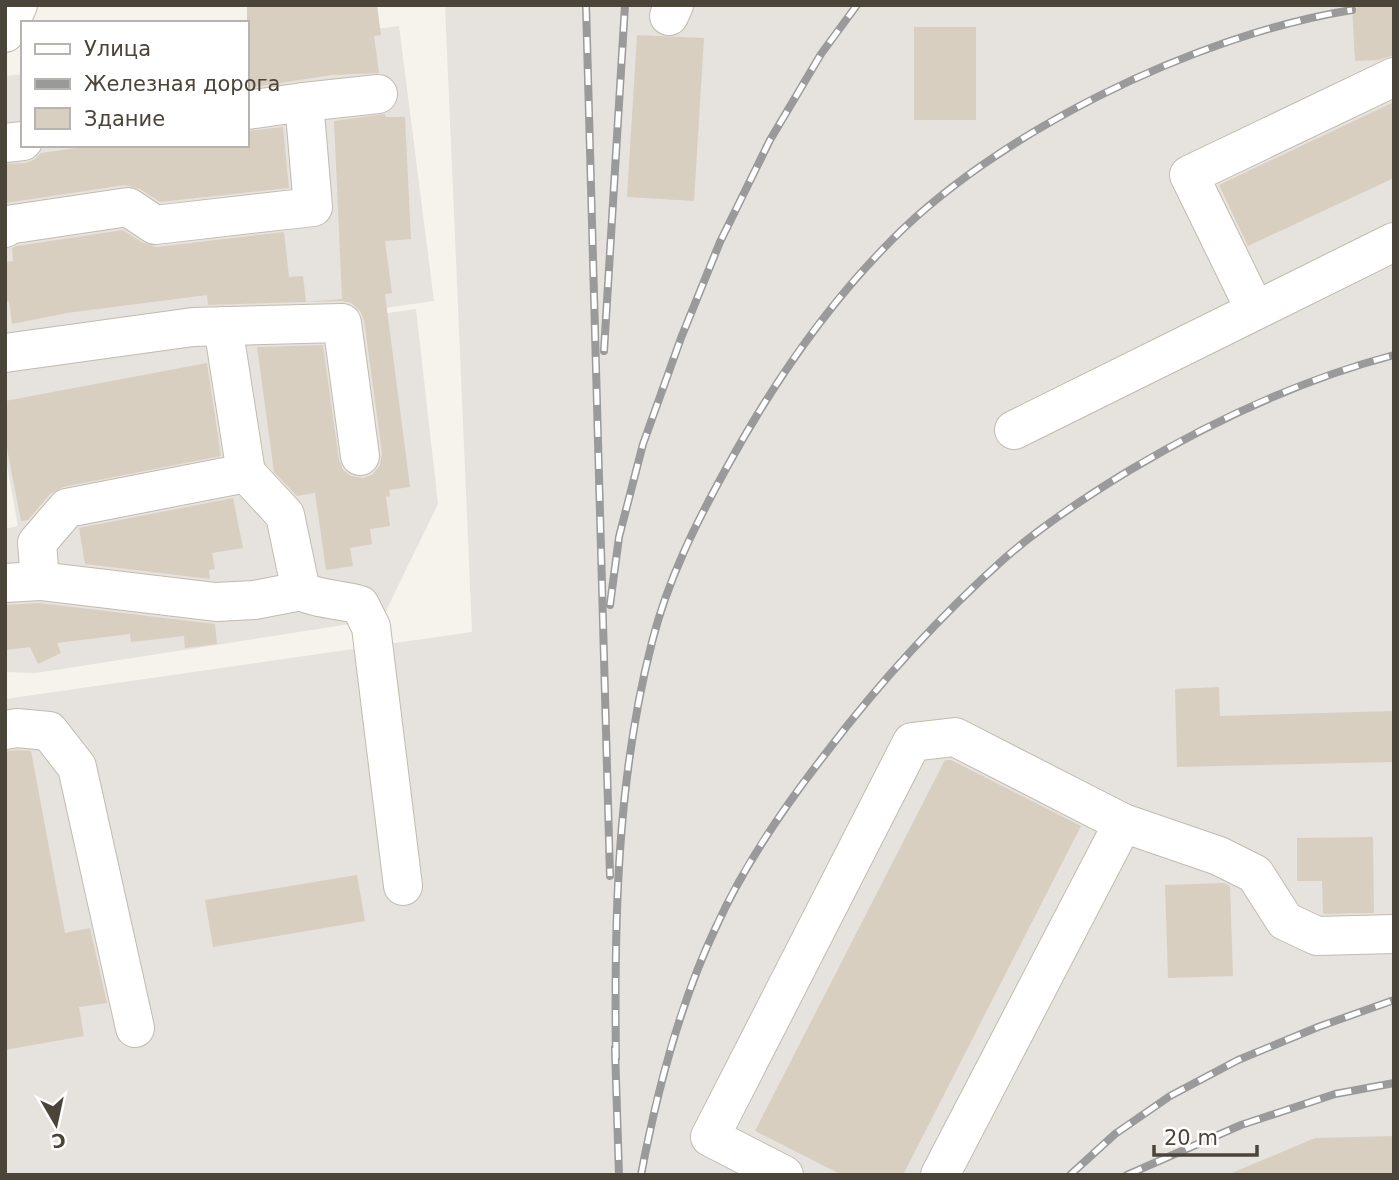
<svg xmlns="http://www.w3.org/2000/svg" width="1399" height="1180" font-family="'DejaVu Sans',sans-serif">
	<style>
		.industrial { fill: #e6e2dd }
		.building { fill: #d8cfc1 }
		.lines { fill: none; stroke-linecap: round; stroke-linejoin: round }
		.minor-casing { stroke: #c2bbae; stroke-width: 40 }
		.minor { stroke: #fff; stroke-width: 38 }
		.rail-casing { stroke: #9a9a9a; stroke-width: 8 }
		.rail { stroke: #fff; stroke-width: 5; stroke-dasharray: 16; stroke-linecap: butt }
	</style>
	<rect width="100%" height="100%" fill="#f6f3ec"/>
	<g class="industrial">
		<path d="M445,5h949v1170h-1389v-476l467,-67z"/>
		<path d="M399,26l35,275 -429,61v-286l18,-2v71h224v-99z"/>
		<path d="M416,309l22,195 -56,115 -346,54 -31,-1v-143l13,-3 -13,-72v-87z"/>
	</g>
	<g class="building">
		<path d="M247,5h130l4,30 -7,1 5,37 -47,2 -85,13z"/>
		<path d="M1352,5h42v50l-16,5 -23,1z"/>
		<rect x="914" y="27" width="62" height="93"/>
		<path d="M637,35l67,3 -10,163 -67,-4z"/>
		<path d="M1394,102v76l-146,68 -29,-61z"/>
		<path d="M385,114l1,3h19l6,122 -26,2 7,52 -7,1 25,193 -21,3 1,6 -4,1 4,29 -20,3 2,15 -22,4 3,18 -27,4 -11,-77 -18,3 -23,-24 -17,-125 66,-2 16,115 4,10 8,6 13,2 9,-4 7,-9 2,-12 -18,-133 -5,-10 -8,-7 -10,-2 -133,4 -1,-10 -140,18 -55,11 -3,-23h-4v-39l8,-1 -1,-13 5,-2 106,-16 20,13 14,4 127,-15 5,45 14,-1 3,26 36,-3 -8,-178z"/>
		<path d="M283,127l6,61 -129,14 -20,-13 -15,-4 -120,18v-39l21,-1 9,-4 6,-6 56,-8h150v-14z"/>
		<path d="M207,363l14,93 -158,31 -13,7 -22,26 -7,1 -16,-83v-37z"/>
		<path d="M233,498l10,50 -31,5 3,16 -6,1 1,9 -125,-15 -6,-36z"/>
		<path d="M39,603l176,21 2,20 -32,4 -1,-12 -53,6 -1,-8 -73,9 4,10 -23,11 -8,-17 -25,3v-45z"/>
		<path d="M1219,687l1,29 174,-5v51l-217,5 -2,-78z"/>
		<path d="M18,750l13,1 34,182 25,-5 17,75 -28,4 5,29 -79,14v-299z"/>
		<path d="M945,760h6l130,66 -178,349h-61l-87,-44z"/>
		<path d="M1373,837l1,76 -51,1 -1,-33h-25v-43z"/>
		<path d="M357,875l8,46 -152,26 -8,-47z"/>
		<path d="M1224,883l6,3 3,90 -65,2 -3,-93z"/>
		<path d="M1394,1136v39h-167l88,-37z"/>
	</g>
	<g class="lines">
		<g class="minor-casing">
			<g id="minor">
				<path d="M669,16l5,-11"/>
				<path d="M5,33l13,-28"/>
				<path d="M304,102l74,-8"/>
				<path d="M5,143l18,-2"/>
				<path d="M5,228l2,-3 121,-18 27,18 158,-18 -9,-105 -57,8"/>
				<path d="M1255,310l-66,-135 205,-98"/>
				<path d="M223,326l23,147 -179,35 -30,35 3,38 176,21 38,-2 47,-9"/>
				<path d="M5,353l188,-26 149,-4 18,133"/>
				<path d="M1014,430l380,-188"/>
				<path d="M246,473l39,42 16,76c18,9 40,8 59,14l11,22 32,259"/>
				<path d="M5,583l35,-2"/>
				<path d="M5,730l12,-2 32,3 28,36 58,261"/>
				<path d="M784,1175l-74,-38 202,-395 43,-5 168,86 96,33 36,18 30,47 32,15 77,-2"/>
				<path d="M940,1175l183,-352"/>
			</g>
		</g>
		<use href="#minor" class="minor"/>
		<g class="rail-casing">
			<g id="rail">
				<path d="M586,5l24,871"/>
				<path d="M604,351l21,-346"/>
				<path d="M610,605l9,-68 24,-93 38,-106 39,-96 50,-102 51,-86 36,-49"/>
				<path d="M615,1048l4,127"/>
				<path d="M616,1058c-2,-139 1,-280 36,-416 16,-63 44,-119 75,-175 44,-80 94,-154 157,-219 109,-115 312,-213 468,-238"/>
				<path d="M641,1175c16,-84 38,-170 75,-248 28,-62 68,-120 110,-174 53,-70 113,-136 179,-195 38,-33 82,-62 125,-88 84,-50 170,-90 264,-115"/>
				<path d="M1070,1175l45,-41 55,-38 68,-36 80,-33 76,-27"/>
				<path d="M1127,1175l114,-50 94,-31 59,-11"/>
			</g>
		</g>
		<use href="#rail" class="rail"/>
	</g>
	<rect width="1399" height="1180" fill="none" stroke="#4b4439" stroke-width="14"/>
	<rect x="21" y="21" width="228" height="126" fill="#ffffff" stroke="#b7b4b0" stroke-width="2"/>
	<rect x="35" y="44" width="35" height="10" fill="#ffffff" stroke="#b7b4b0" stroke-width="2"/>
	<text x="84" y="56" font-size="21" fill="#4b4439">Улица</text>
	<rect x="35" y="79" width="35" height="10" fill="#9a9a9a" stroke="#b7b4b0" stroke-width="2"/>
	<text x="84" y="91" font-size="21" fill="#4b4439">Железная дорога</text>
	<rect x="35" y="108" width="35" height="21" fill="#d8cfc1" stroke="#b7b4b0" stroke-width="2"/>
	<text x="84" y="126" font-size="21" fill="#4b4439">Здание</text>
	<g transform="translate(56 1124) rotate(171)" stroke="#ffffff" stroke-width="5" paint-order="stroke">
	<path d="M0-5L12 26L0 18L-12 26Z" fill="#4b4439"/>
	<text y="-10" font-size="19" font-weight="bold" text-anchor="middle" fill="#4b4439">С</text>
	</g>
	<path d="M1154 1145v10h103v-10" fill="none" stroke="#4b4439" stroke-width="3.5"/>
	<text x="1164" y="1145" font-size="21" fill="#4b4439" stroke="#ffffff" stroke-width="5" paint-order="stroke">20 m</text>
</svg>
